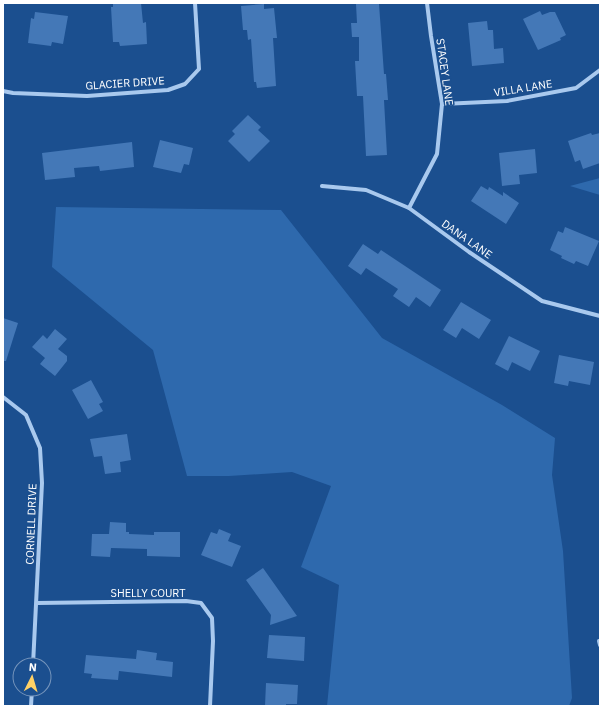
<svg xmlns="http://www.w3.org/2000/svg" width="603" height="709" font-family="'IBM Plex Sans',sans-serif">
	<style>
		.green { fill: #2e69ad }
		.building { fill: #4478b7 }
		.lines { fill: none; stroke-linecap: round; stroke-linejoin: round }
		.street { stroke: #a9c9ee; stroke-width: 4 }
		.labels { text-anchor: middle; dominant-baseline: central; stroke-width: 3; stroke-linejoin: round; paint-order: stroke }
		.street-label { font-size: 11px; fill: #fff; stroke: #1b4f8f }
	</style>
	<rect width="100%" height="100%" fill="#1b4f8f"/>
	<g class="green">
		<path d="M600,178v17l-30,-9z"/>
		<path d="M56,207l225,3 101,128 120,67 53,33 -3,37 11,76 9,147 -3,8h-242l12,-121 -38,-18 30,-81 -39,-14 -63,4h-42l-34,-126 -101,-83z"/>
	</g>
	<g class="building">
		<path d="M113,3h28l2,20 3,-1 1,22 -27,2 -1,-4h-6l-2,-35h2z"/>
		<path d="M264,4v5l10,-1 3,30h-4l3,48 -19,2 -1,-6h-2l-3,-43 -3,1 -1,-10h-4l-2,-24z"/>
		<path d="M356,4h23l5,70h2l2,26h-4l3,55 -21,1 -3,-60h-6l-2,-35h4v-24h-7l-1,-14h6z"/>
		<path d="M540,11l2,4 8,-3h5l11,23 -6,3 1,2 -23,10 -15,-31z"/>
		<path d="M35,12l33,4 -5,28 -11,-2 -1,4 -23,-3 3,-25 3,1z"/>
		<path d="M487,21l1,9h5l1,19 9,-1 1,15 -32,3 -4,-43z"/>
		<path d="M248,115l13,12 -3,3 12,11 -21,21 -21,-21 7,-7 -3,-3z"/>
		<path d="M591,133l1,2 8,-2v30l-17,6 -3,-9 -5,2 -7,-21z"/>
		<path d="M160,140l33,8 -4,17 -5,-1 -3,9 -28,-6z"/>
		<path d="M132,142l2,25 -34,4 -1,-5 -25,2 1,9 -30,3 -3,-27z"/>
		<path d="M535,149l2,24 -18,2 1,9 -18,2 -3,-33z"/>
		<path d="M481,186l7,4 1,-3 14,9v-4l16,11 -13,21 -35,-23z"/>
		<path d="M565,227l34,14 -11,25 -12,-5 -2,3 -13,-6 1,-2 -12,-6 8,-19 5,2z"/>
		<path d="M363,244l15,10 3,-4 60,40 -11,17 -14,-10 -7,10 -16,-11 5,-7 -32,-21 -5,7 -13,-9z"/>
		<path d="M461,302l30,18 -12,19 -17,-11 -6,10 -13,-8z"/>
		<path d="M3,318l15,5 -12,38h-3z"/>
		<path d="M55,329l12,10 -9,10 9,7v5l-12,15 -15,-12 5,-6 -13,-11 11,-12 4,4z"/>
		<path d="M509,336l31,15 -10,20 -18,-9 -4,9 -13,-7z"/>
		<path d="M559,355l35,7 -4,23 -21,-4 -1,5 -14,-3z"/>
		<path d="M91,380l12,22 -4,2 4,7 -15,8 -16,-29z"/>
		<path d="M127,434l4,26 -11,2 1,10 -16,2 -3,-18 -8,1 -4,-18z"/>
		<path d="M110,522l16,1v9h3v2l25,1v-3h26v25l-33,-1v-7l-36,-1 -1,9 -19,-1 1,-22h17z"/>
		<path d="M219,529l12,5 -3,7 13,5 -9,21 -31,-12 10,-23 6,2z"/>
		<path d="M263,568l34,48 -27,9 1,-10 -25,-35z"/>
		<path d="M269,635l36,2 -1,24 -37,-3z"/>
		<path d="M137,650l20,3 -1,7 17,2 -1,15 -53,-6 -1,9 -27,-2 1,-4 -8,-1 2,-18 50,4z"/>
		<path d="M266,683l32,2 -1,19h-11v2h-21z"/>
	</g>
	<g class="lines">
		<g class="street">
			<path d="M3,91l10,2 74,3 81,-6 17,-6 14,-15 -4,-66"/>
			<path d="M442,104l65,-3 69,-13 24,-18"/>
			<path d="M322,186l44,4 43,18 60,44 73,49 58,15"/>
			<path d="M409,208l28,-54 5,-50 -11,-68 -4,-33"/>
			<path d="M3,397l23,18 14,33 2,35 -9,182"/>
			<path d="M37,603l149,-2 15,2 11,15 1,23 -3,65"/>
			<path d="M599,641l1,4"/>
			<path d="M31,706l1,-17"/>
		</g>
	</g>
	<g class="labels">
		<g class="street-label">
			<text transform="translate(445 72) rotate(82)">STACEY LANE</text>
			<text transform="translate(125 83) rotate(-4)">GLACIER DRIVE</text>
			<text transform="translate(523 88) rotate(-9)">VILLA LANE</text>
			<text transform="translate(467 239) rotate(35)">DANA LANE</text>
			<text transform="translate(31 524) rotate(-88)">CORNELL DRIVE</text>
			<text x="148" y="593">SHELLY COURT</text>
		</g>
	</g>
	<rect width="603" height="709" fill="none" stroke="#ffffff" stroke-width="8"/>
	<g transform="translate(32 677) rotate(5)"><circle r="19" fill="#1b4f8f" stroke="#7695bc"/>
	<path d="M0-3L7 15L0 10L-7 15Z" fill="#ffd166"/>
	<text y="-6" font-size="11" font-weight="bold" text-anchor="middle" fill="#ffffff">N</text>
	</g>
</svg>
